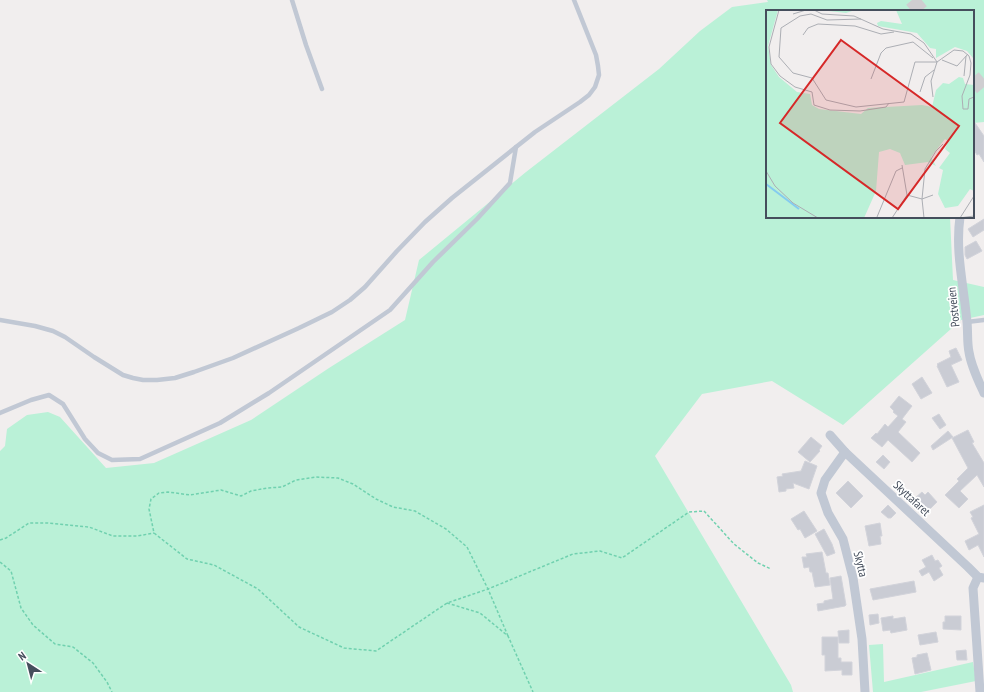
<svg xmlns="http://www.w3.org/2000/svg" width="984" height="692" font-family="'PT Sans Narrow',sans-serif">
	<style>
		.green { fill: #baf1d7 }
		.building { fill: #caccd4; stroke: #d2d3da }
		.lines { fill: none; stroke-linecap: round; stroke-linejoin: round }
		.trunk-tunnel { stroke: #cfced1; stroke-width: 15; stroke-dasharray: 15 8; stroke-linecap: butt }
		.path { stroke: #70d1af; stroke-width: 1.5; stroke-dasharray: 3 2; stroke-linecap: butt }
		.service { stroke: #c1c8d4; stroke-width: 4.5 }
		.minor { stroke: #c1c8d4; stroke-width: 9 }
		.labels { text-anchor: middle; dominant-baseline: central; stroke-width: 3.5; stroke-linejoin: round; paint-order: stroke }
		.street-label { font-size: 12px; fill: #454e5c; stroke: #fff }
		.inset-river { fill: none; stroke: #84cbf0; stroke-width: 2 }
		.inset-road { fill: none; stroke: #acaeb4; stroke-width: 1 }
		.view { fill: #d62828; fill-opacity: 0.15; stroke: #d62828; stroke-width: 2 }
		.inset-edge { fill: none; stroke: #454e5c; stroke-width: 2 }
	</style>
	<rect width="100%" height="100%" fill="#f1eeee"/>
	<g class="green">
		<path d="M767,0h217v122l-11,1v-112h-206v206h183l3,63 31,7v28l-23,5 -118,105 -71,-44 -70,13 -47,62 136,229 2,7h-793v-241l5,-5 2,-17 20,-14 21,-3 12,5 46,51 48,-5 97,-43 78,-52 76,-48 14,-60 107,-88 133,-103 41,-38 32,-24 36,-5z"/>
		<path d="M883,644l1,38 89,-20 3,19 -55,11h-48l-4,-47z"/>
	</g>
	<g class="building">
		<path d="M973,120l11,16v26l-5,-8 -2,1 -4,-7z"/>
		<path d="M984,219v11l-11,7 -5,-8z"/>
		<path d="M976,241l6,10 -15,8 -2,-4v-8z"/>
		<path d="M956,348l6,12 -11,5 8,17 -12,5 -10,-21 1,-1 -1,-1 14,-7 -2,-6z"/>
		<path d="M922,377l10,16 -11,6 -9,-15z"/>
		<path d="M899,396l13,10 -10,13 4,3 -8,10 22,21 -8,9 -24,-22 -6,7 -11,-9 5,-5 1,1 8,-10 3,3 10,-11 -5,-4 1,-1 -4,-4z"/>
		<path d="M939,414l7,11 -6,4 -8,-11z"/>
		<path d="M968,430l6,12 -2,1 12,20v24l-7,-12 -17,16 8,8 -9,9 -14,-13 14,-14 -2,-2 11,-11 -16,-30z"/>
		<path d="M948,431l5,6 -20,13 -2,-4z"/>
		<path d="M811,437l11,9 -3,4 1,1 -10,11 -12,-10z"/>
		<path d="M883,455l7,7 -6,7 -8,-7z"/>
		<path d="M805,461l12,5 -8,23 -16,-6 1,5 -8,1v2l-7,1 -2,-15 6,-1 -1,-2 19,-3z"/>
		<path d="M848,481l15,15 -12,12 -15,-15z"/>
		<path d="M922,492l3,3 3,-3 9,10 -8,8 -5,-5 -1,1 -8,-8z"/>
		<path d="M888,505l8,8 -5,5h-3l-7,-6z"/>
		<path d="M984,505v52l-6,-12 -9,5 -4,-9 14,-7 -8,-16 2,-1 -3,-5z"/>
		<path d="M804,511l13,20 -12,7 -5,-9 -2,1 -7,-11z"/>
		<path d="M880,523l2,13h-2l1,8 -12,2 -4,-20z"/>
		<path d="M824,529l8,15 3,9 -8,3 -12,-22z"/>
		<path d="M822,552l4,21h2l2,12 -15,2 -3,-15h-2l-1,-5 -5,1 -2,-11h5l-1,-3z"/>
		<path d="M932,555l3,6 3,-1 4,6 -3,2 4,7 -9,6 -5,-9 -7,4 -3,-5 7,-4 -4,-7z"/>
		<path d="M841,576l5,29 -1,1 -27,5 -1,-7 7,-1v-2l9,-2 -3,-21z"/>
		<path d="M914,581l2,11 -43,8 -3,-11z"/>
		<path d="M878,614l1,9 -9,2 -1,-10z"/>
		<path d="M893,616v3l12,-2 2,13 -16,3 -1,-3 -7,1 -2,-13z"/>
		<path d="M945,616h16v14l-18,-1v-7h2z"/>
		<path d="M849,630v13h-10l-1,-12z"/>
		<path d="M936,632l2,10 -18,3 -2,-10z"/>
		<path d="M822,637h16v21h3v4h11v13h-10v-5l-17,1v-16h-3z"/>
		<path d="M966,650l1,10h-10l-1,-9z"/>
		<path d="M927,653l4,17 -16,4 -3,-16 5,-1v-2z"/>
	</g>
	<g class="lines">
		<g class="trunk-tunnel">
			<path d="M912,0l9,11"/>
			<path d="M973,77l11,13"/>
		</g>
		<g class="path">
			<path d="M0,540l6,-2 23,-15h18l42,4 24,9h24l17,-3"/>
			<path d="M0,562l11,9 10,37 12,17 22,19 18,3 20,16 14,19 5,10"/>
			<path d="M447,603l33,10 28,23 25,56"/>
			<path d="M508,636l-20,-47 -21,-42 -21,-18 -31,-18 -22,-4 -17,-8 -23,-15 -15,-6 -22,-1 -20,3 -14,7 -15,1 -16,3 -10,5 -20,-6 -31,5 -22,-3 -9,1 -8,6 -2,10 5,24 33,26 27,6 44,24 41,38 45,21 32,3 71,-48 41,-14 85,-35 27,-3 22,7 67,-46 15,-1 30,33 24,19 13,6"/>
		</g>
		<g class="service">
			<path d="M292,0l14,45 16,44"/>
			<path d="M0,320l35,6 18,5 12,6 29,20 29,18 10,3 10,2h14l18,-2 19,-6 39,-14 66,-30 33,-16 18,-12 15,-13 32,-36 28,-29 27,-24 83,-66 45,-30 9,-7 6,-8 4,-12 -1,-9 -2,-11 -22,-55"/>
			<path d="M967,322l17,-2"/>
			<path d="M0,413l31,-13 18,-5 14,9 22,35 13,14 14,7 28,-1 80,-36 49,-30 121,-83 43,-48 44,-43 33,-36 6,-36"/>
		</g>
		<g class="minor">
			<path d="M960,217c-5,35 4,70 7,105 1,10 0,21 2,30 2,14 9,28 15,41"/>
			<path d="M830,435l15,17 123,115 10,10 6,1"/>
			<path d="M845,452l-20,28 -4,13 7,20 15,26 10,39 9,61 3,53"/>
			<path d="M978,577l-5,11 7,104"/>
		</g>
	</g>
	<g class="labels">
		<g class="street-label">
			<text transform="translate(953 307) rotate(-96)">Postveien</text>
			<text transform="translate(912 498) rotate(43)">Skyttafaret</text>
			<text transform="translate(861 564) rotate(76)">Skytta</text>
		</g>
	</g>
	<g transform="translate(766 10)">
		<rect width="208" height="208" fill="#f1eeee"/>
		<path d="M0,0h12l-10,36 3,19 8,12 18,15 13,2 2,11 7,4 42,5 7,-6 54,-3 10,2 4,-17 7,-7 6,1 10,-7 4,1 2,6 9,1v106l-4,-2 -12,17 -13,2 -7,-14 5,-24 -4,-2 11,-15 -5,-4 3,-8 -3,-2 -14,18 5,9 -8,-4 -23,3 -5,-12 -10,-4 -11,3 -3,39 -12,27h-98zM54,0h35l-9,3zM130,0h78v69l-1,-21 -6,-7 -12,-4 -19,11v-9l-6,-1 -13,-15 -39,-7 -1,-3 4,-2 21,3z" fill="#baf1d7"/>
		<path class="inset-river" d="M0,174l33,25"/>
		<path class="inset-road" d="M13,0l-10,37 2,17 9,12 15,11 17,5 2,13 16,5 30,1 26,-4 3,-4M48,0l8,4 32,2 29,13 28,5 13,9 13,19 17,-12 9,1 6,5 2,7 -1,12 -8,21 1,13h5l1,-10 5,-2M27,4l13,-4M95,9l-34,1 -16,-6 -11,2 -19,12 -2,29 14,16 19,5 14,22 30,7 48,-5 11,-40h22M37,25l5,-7 10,-4 37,2 26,8 13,-2M176,50l15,6 11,-12M198,66l2,-20M105,69l10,-26 5,-5 27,-6 20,16M154,82l5,-15 9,-7M167,87l-2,-16 6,-19M136,155l5,30 15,4 11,-4M0,161l9,15 18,17 25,15M111,207l19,-46 6,-3M126,208l15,-23M158,208l-2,-19 3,-30 11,-18 7,-7M193,208l15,-2M194,208l14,-22"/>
		<path class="view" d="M75,30l118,86 -61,83 -118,-86z"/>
		<rect width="208" height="208" class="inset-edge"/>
	</g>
	<g transform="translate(28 664) rotate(324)" stroke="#ffffff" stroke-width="3" paint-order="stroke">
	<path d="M0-3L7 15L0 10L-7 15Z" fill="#454e5c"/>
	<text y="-6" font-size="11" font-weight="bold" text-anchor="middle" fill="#454e5c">N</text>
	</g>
</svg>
